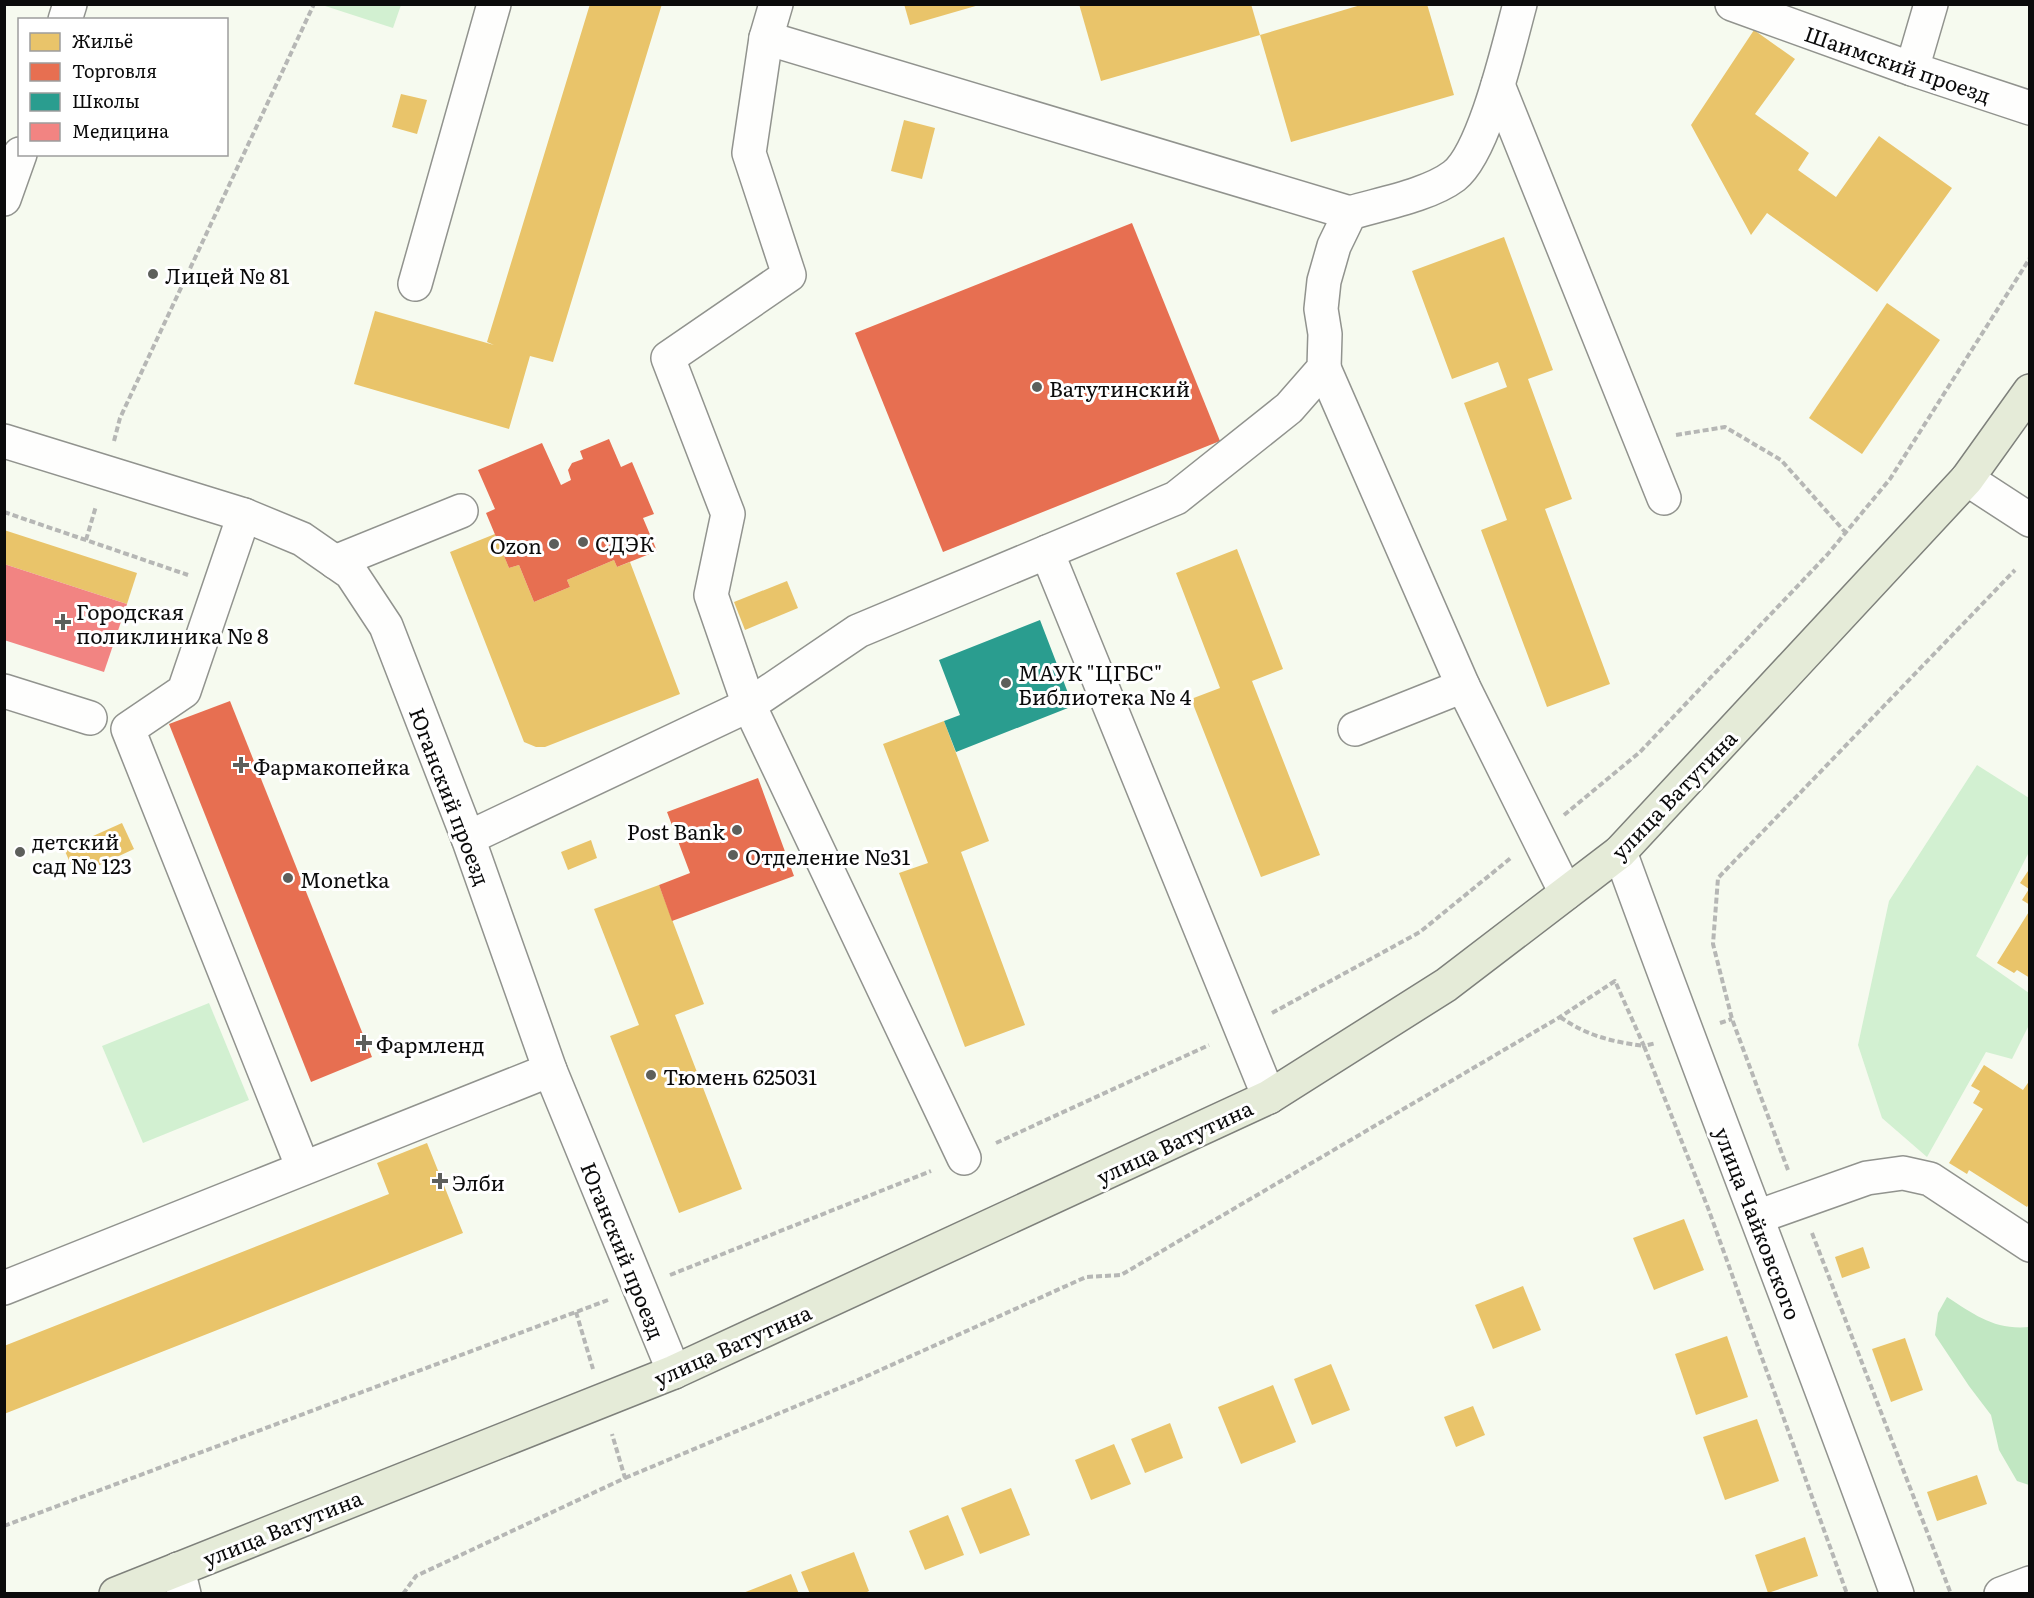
<svg xmlns="http://www.w3.org/2000/svg" width="2034" height="1598" font-family="Literata,serif">
	<style>
		.green { fill: #d2f0d1 }
		.forest { fill: #c1e7c2 }
		.homes { fill: #e9c46a }
		.shops { fill: #e76f51 }
		.schools { fill: #2a9d8f }
		.health { fill: #f28482 }
		.lines { fill: none; stroke-linecap: round; stroke-linejoin: round }
		.minor-casing { stroke: #91938e; stroke-width: 36 }
		.major-casing { stroke: #7e807b; stroke-width: 36 }
		.path { stroke: #b6b7b5; stroke-width: 4; stroke-dasharray: 6 3; stroke-linecap: butt }
		.minor { stroke: #fefefd; stroke-width: 33 }
		.major { stroke: #e5ebd8; stroke-width: 33 }
		.poi-dot { fill: #5d5f5b; stroke: #fff; stroke-width: 2 }
		.labels { text-anchor: middle; dominant-baseline: central; stroke-width: 6; stroke-linejoin: round; paint-order: stroke }
		.street-label { font-size: 21px; fill: #0b0b0b; stroke: #fff }
		.poi-label { font-size: 21px; fill: #0b0b0b; stroke: #fff; text-anchor: start }
	</style>
	<rect width="100%" height="100%" fill="#f6faef"/>
	<g class="green">
		<path d="M322,5h79l-8,23z"/>
		<path d="M1977,765l52,33v54l-53,104 53,37v32l-17,34 -26,-7 -59,105 -45,-39 -24,-73 31,-144z"/>
		<path d="M209,1003l40,97 -106,43 -41,-97z"/>
	</g>
	<path class="forest" d="M1947,1297c28,18 47,33 82,30v158l-12,-4 -18,-31 -8,-35 -22,-29 -34,-51 3,-22z"/>
	<g class="homes">
		<path d="M590,4h72l-109,358 -23,-6 -21,73 -155,-45 21,-73 119,34 -7,-3z"/>
		<path d="M904,4h75v1l-69,20z"/>
		<path d="M1079,4h172l9,31 -159,46z"/>
		<path d="M1364,4h63l27,91 -163,47 -31,-107z"/>
		<path d="M1754,30l41,29 -40,55 54,39 -11,17 38,27 43,-61 73,52 -75,104 -110,-79 -16,22 -60,-110z"/>
		<path d="M401,94l26,6 -10,34 -25,-7z"/>
		<path d="M904,120l31,8 -13,51 -31,-8z"/>
		<path d="M1504,237l49,133 -25,9 44,120 -27,10 65,175 -63,23 -66,-177 26,-10 -43,-117 43,-16 -9,-25 -46,17 -40,-108z"/>
		<path d="M1887,303l53,37 -78,114 -53,-36z"/>
		<path d="M4,530l133,43 -10,31 -123,-40z"/>
		<path d="M495,534l14,34 10,-3 15,37 36,-15 -3,-7 47,-20 3,7 13,-5 50,132 -135,53h-9l-12,-5 -74,-190z"/>
		<path d="M1237,549l46,120 -31,12 68,174 -59,22 -70,-178 29,-11 -44,-115z"/>
		<path d="M787,581l11,27 -53,22 -11,-28z"/>
		<path d="M944,721l45,120 -28,11 64,173 -60,22 -66,-174 29,-10 -45,-119z"/>
		<path d="M122,823l12,26 -58,27 -12,-27z"/>
		<path d="M591,840l6,18 -29,12 -7,-18z"/>
		<path d="M2030,868v37l-8,-5 7,-11 -9,-6z"/>
		<path d="M659,885l45,119 -29,11 67,174 -63,24 -69,-177 29,-11 -45,-116z"/>
		<path d="M2030,910v68l-13,-8 -3,3 -17,-10z"/>
		<path d="M1984,1065l39,25 7,-10v122l-3,5 -58,-37 -2,4 -18,-11 34,-54 -10,-6 7,-12 -9,-5z"/>
		<path d="M427,1143l36,90 -459,181v-68l385,-152 -12,-31z"/>
		<path d="M1684,1219l20,51 -50,20 -21,-52z"/>
		<path d="M1863,1247l7,21 -28,10 -7,-21z"/>
		<path d="M1523,1286l18,44 -48,19 -18,-44z"/>
		<path d="M1727,1336l21,61 -52,18 -21,-61z"/>
		<path d="M1905,1338l18,52 -32,12 -19,-53z"/>
		<path d="M1331,1364l19,46 -38,15 -18,-46z"/>
		<path d="M1273,1385l23,57 -55,22 -23,-57z"/>
		<path d="M1473,1406l12,29 -29,12 -12,-30z"/>
		<path d="M1757,1419l22,62 -54,19 -22,-63z"/>
		<path d="M1170,1423l13,35 -38,15 -14,-34z"/>
		<path d="M1114,1444l17,40 -40,16 -16,-40z"/>
		<path d="M1977,1475l10,29 -50,17 -10,-29z"/>
		<path d="M1011,1488l19,47 -50,19 -19,-46z"/>
		<path d="M948,1515l16,40 -39,15 -16,-39z"/>
		<path d="M1805,1537l13,39 -50,17 -13,-38z"/>
		<path d="M854,1552l15,39 -6,3h-53l-9,-22z"/>
		<path d="M791,1574l8,20h-56v-1z"/>
	</g>
	<g class="shops">
		<path d="M1132,223l88,218 -277,111 -88,-219z"/>
		<path d="M609,439l12,28 11,-5 22,52 -11,4 14,33 -40,16 -3,-7 -47,20 3,7 -36,15 -15,-37 -10,3 -23,-55 9,-4 -17,-39 64,-27 19,42 10,-5 -3,-10 4,-7 11,-4 -3,-8z"/>
		<path d="M230,701l142,356 -61,25 -142,-358z"/>
		<path d="M758,778l36,98 -122,45 -13,-36 31,-12 -23,-61z"/>
	</g>
	<path class="schools" d="M1040,620l33,86 -117,46 -12,-31 16,-6 -21,-55z"/>
	<path class="health" d="M4,564l123,40 -23,68 -100,-32z"/>
	<g class="lines">
		<g class="minor-casing">
			<g id="minor">
				<path d="M776,4l-10,34 -17,115 40,122 -121,83 60,156 -17,81 38,110 215,453"/>
				<path d="M1732,4l180,65 118,39"/>
				<path d="M65,20l5,-16"/>
				<path d="M766,38l584,175"/>
				<path d="M1912,69l19,-65"/>
				<path d="M1498,85l166,413"/>
				<path d="M4,199l16,-45"/>
				<path d="M415,284l79,-280"/>
				<path d="M1324,368l139,318 -108,43"/>
				<path d="M4,441l240,74 58,24 49,34 35,53 82,212 82,232 124,302"/>
				<path d="M1967,479l63,41"/>
				<path d="M244,515l-60,176 -56,38 175,439"/>
				<path d="M1047,552l222,545"/>
				<path d="M335,562l126,-51"/>
				<path d="M1463,686l103,207"/>
				<path d="M4,691l86,27"/>
				<path d="M468,838l281,-133 109,-74 318,-133 113,-90 35,-40 1,-34 -4,-25 3,-28 10,-35 16,-33c30,-9 79,-18 104,-37 31,-24 55,-132 66,-172"/>
				<path d="M1620,852c90,248 187,493 277,742"/>
				<path d="M1757,1217l110,-39 36,-5 27,6 100,66"/>
				<path d="M4,1288l546,-218"/>
				<path d="M178,1569l6,25"/>
				<path d="M2001,1594l29,-11"/>
			</g>
		</g>
		<g class="major-casing">
			<path id="major" d="M116,1594l558,-222 595,-275 177,-112 174,-133 347,-373 63,-88"/>
		</g>
		<g class="path">
			<path d="M1676,435l49,-8 56,33 65,73"/>
			<path d="M114,441l6,-23 194,-414"/>
			<path d="M4,512l184,63"/>
			<path d="M86,540l10,-34"/>
			<path d="M1564,815l76,-63 187,-197 63,-76 140,-221"/>
			<path d="M1272,1013l148,-81 92,-75"/>
			<path d="M1560,1017c30,20 50,24 84,29l64,162 139,386"/>
			<path d="M1720,1023l12,-4"/>
			<path d="M996,1143l213,-98"/>
			<path d="M1788,1170l-56,-151 -19,-75 5,-66 297,-308"/>
			<path d="M1812,1233l139,361"/>
			<path d="M670,1275l261,-104"/>
			<path d="M576,1312l17,57"/>
			<path d="M625,1478l231,-97 230,-104 35,-2 439,-258 55,-36 29,65 12,-3"/>
			<path d="M4,1526l604,-226"/>
			<path d="M403,1594l13,-18 209,-98 -13,-44"/>
		</g>
		<use href="#minor" class="minor"/>
		<use href="#major" class="major"/>
	</g>
	<g class="poi-dot">
		<circle cx="153" cy="274" r="6"/>
		<circle cx="1037" cy="387" r="6"/>
		<circle cx="583" cy="542" r="6"/>
		<circle cx="554" cy="544" r="6"/>
		<path d="M60 613h6v6h6v6h-6v6h-6v-6h-6v-6h6z"/>
		<circle cx="1006" cy="683" r="6"/>
		<path d="M238 756h6v6h6v6h-6v6h-6v-6h-6v-6h6z"/>
		<circle cx="737" cy="830" r="6"/>
		<circle cx="20" cy="852" r="6"/>
		<circle cx="733" cy="855" r="6"/>
		<circle cx="288" cy="878" r="6"/>
		<path d="M361 1034h6v6h6v6h-6v6h-6v-6h-6v-6h6z"/>
		<circle cx="651" cy="1075" r="6"/>
		<path d="M437 1172h6v6h6v6h-6v6h-6v-6h-6v-6h6z"/>
	</g>
	<g class="labels">
		<g class="street-label">
			<text transform="translate(1898 63) rotate(19)">Шаимский проезд</text>
			<text transform="translate(1673 794) rotate(-46)">улица Ватутина</text>
			<text transform="translate(451 796) rotate(69)">Юганский проезд</text>
			<text transform="translate(1174 1141) rotate(-25)">улица Ватутина</text>
			<text transform="translate(1759 1223) rotate(69)">улица Чайковского</text>
			<text transform="translate(624 1250) rotate(68)">Юганский проезд</text>
			<text transform="translate(732 1344) rotate(-24)">улица Ватутина</text>
			<text transform="translate(282 1527) rotate(-22)">улица Ватутина</text>
		</g>
		<g class="poi-label">
			<text x="165" y="274">Лицей № 81</text>
			<text x="1049" y="387">Ватутинский</text>
			<text x="595" y="542">СДЭК</text>
			<text x="542" y="544" text-anchor="end">Ozon</text>
			<text x="76" y="610">Городская<tspan x="76" dy="24">поликлиника № 8</tspan></text>
			<text x="1018" y="671">МАУК "ЦГБС"<tspan x="1018" dy="24">Библиотека № 4</tspan></text>
			<text x="253" y="765">Фармакопейка</text>
			<text x="725" y="830" text-anchor="end">Post Bank</text>
			<text x="32" y="840">детский<tspan x="32" dy="24">сад № 123</tspan></text>
			<text x="745" y="855">Отделение №31</text>
			<text x="300" y="878">Monetka</text>
			<text x="376" y="1043">Фармленд</text>
			<text x="663" y="1075">Тюмень 625031</text>
			<text x="452" y="1181">Элби</text>
		</g>
	</g>
	<rect width="2034" height="1598" fill="none" stroke="#0b0b0b" stroke-width="12"/>
	<rect x="18" y="18" width="210" height="138" fill="#ffffff" stroke="#9d9d9d" stroke-width="1.5"/>
	<rect x="30" y="33" width="30" height="18" fill="#e9c46a" stroke="#9d9d9d" stroke-width="1.5"/>
	<text x="72" y="48" font-size="18" fill="#0b0b0b">Жильё</text>
	<rect x="30" y="63" width="30" height="18" fill="#e76f51" stroke="#9d9d9d" stroke-width="1.5"/>
	<text x="72" y="78" font-size="18" fill="#0b0b0b">Торговля</text>
	<rect x="30" y="93" width="30" height="18" fill="#2a9d8f" stroke="#9d9d9d" stroke-width="1.5"/>
	<text x="72" y="108" font-size="18" fill="#0b0b0b">Школы</text>
	<rect x="30" y="123" width="30" height="18" fill="#f28482" stroke="#9d9d9d" stroke-width="1.5"/>
	<text x="72" y="138" font-size="18" fill="#0b0b0b">Медицина</text>
</svg>
